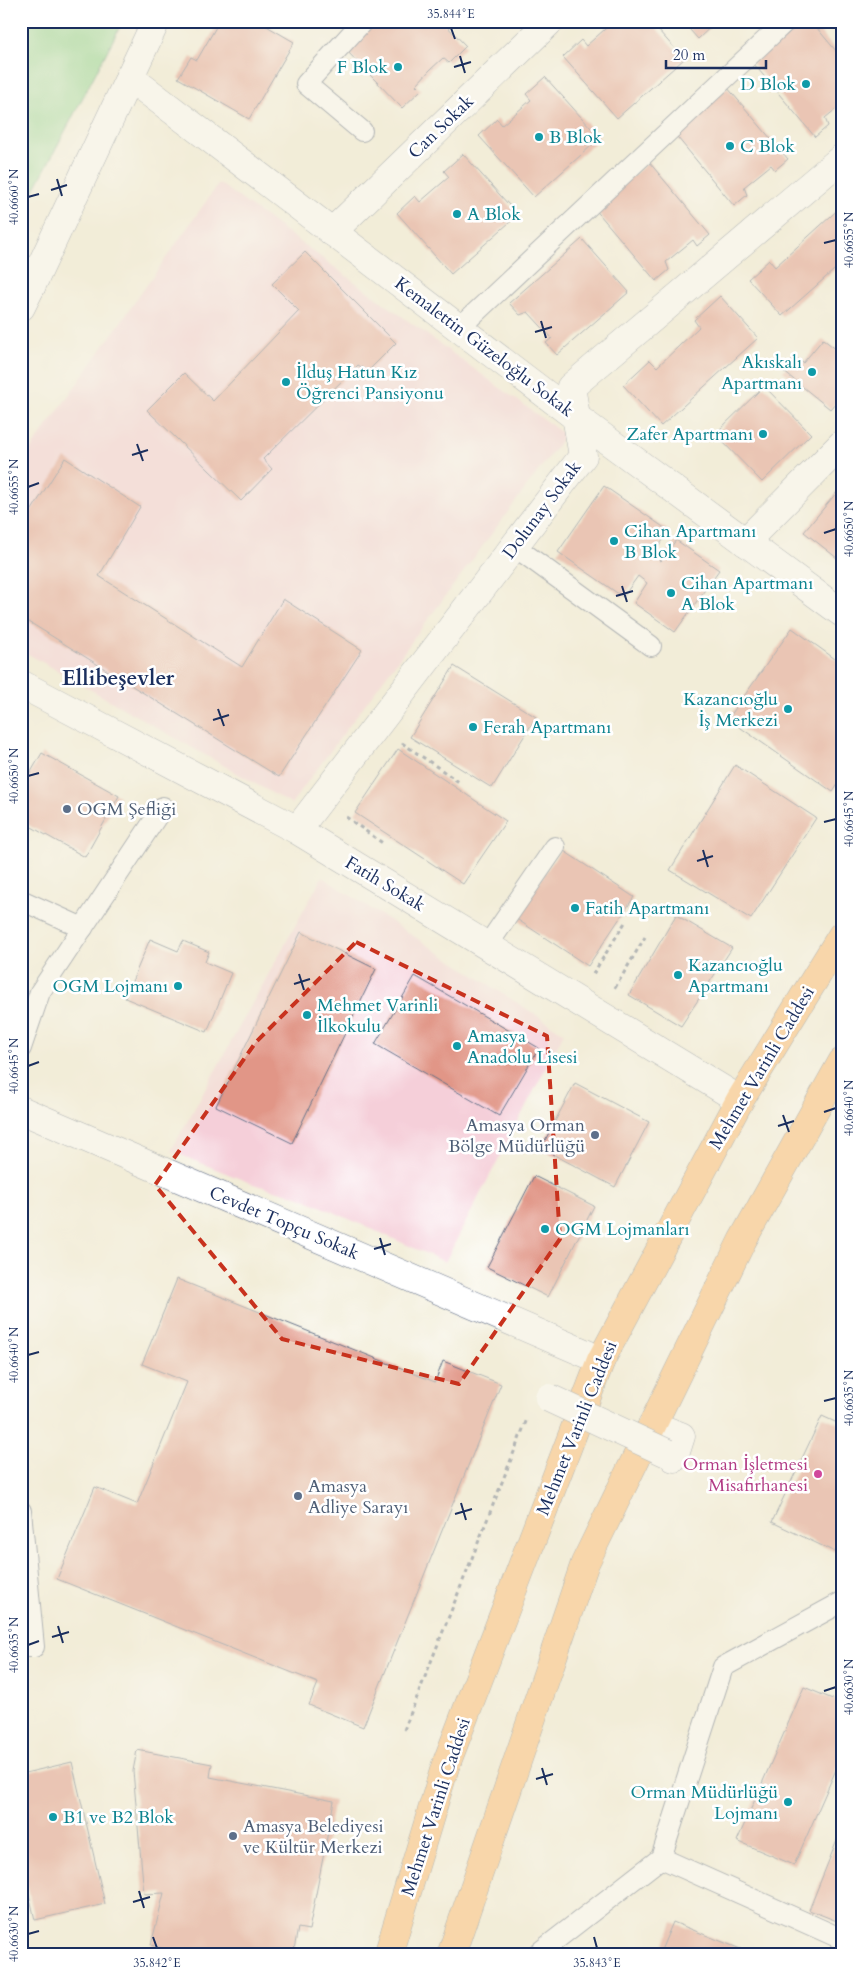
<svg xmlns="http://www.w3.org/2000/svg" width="863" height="1976" font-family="Cardo,serif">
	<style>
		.built { fill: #f5cfd9 }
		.green { fill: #8dd48f; stroke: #548276 }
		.building { fill: #e19687 }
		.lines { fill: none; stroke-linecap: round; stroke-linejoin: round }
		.lane-casing { stroke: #667289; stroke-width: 22 }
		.street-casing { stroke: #667289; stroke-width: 29 }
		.primary-casing { stroke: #667289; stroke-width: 29 }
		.path { stroke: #667289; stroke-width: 3; stroke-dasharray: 4 4; stroke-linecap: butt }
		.lane { stroke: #fff; stroke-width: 20 }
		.street { stroke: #fff; stroke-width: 28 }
		.primary { stroke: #febb71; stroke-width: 28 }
		.street-bridge-casing { stroke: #667289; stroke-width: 29; stroke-linecap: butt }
		.street-bridge { stroke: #fff; stroke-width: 28 }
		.marked { fill: none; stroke: #c8321e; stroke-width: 4; stroke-dasharray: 10 6; stroke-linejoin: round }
		.ticks { fill: none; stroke: #1b2f5e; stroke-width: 2 }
		.culture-dot { fill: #0f9aa8; stroke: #fff; stroke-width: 2 }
		.service-dot { fill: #5c6f8a; stroke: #fff; stroke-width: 2 }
		.hotel-dot { fill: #d1479c; stroke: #fff; stroke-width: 2 }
		.labels { text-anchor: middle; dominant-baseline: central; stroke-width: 5; stroke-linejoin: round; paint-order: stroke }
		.culture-label { font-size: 18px; fill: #0d838f; stroke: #fff; text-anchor: start }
		.street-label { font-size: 18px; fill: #1b2f5e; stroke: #fff }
		.service-label { font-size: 18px; fill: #4e5e75; stroke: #fff; text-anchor: start }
		.hotel-label { font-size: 18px; fill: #b23c85; stroke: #fff; text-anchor: end }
		.district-label { font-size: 22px; font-weight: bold; fill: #1b2f5e; stroke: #fff }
		.neatline { fill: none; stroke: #1b2f5e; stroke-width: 2 }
		.ticks-label { font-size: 12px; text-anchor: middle; fill: #1b2f5e }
	</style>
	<rect width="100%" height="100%" fill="#fff"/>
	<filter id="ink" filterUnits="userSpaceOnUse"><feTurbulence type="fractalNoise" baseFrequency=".02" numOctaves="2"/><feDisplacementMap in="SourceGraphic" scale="10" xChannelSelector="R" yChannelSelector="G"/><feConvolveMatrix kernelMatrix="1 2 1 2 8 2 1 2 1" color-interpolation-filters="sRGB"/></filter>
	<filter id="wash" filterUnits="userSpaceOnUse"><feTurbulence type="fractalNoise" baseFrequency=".0096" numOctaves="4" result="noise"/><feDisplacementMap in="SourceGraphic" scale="20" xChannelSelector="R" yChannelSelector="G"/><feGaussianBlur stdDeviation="1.12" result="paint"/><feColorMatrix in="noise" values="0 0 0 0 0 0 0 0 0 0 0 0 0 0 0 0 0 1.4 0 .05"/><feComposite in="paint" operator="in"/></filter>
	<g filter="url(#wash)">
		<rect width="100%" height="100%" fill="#f2edd8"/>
		<g class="built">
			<path d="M219,183l346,252 -274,369 -270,-154v-187z"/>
			<path d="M322,877l242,156 -119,229 -145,-65 -47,-13 -82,-33z"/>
		</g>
		<path class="green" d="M21,21h102l-102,194z"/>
		<g id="blocks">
			<g class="building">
				<path d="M211,21h47l36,21 -45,77 -71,-41 13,-21 6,3 19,-33 -6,-4z"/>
				<path d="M374,21h68l24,25 -17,17 -6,-5 -13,12 -14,15 5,5 -19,18 -57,-59z"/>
				<path d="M614,21h36l34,38 -67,59 -54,-61 18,-17 5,6z"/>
				<path d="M682,21h35l-19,18z"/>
				<path d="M803,21h8l31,37v46l-17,14 3,8 -13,11 -62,-74z"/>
				<path d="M545,77l55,61 -66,59 -55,-61 18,-17 5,6 15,-13 14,-12 -5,-6z"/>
				<path d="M727,87l61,72 -13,11 -4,-5 -27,22 3,8 -13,11 -61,-74z"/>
				<path d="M463,154l55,61 -67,59 -54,-61 18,-17 5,6 15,-13 14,-12 -5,-6z"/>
				<path d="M649,162l61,73 -13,11 -4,-6 -27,22 3,8 -13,11 -62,-73z"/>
				<path d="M842,206v57l-60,53 -34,-37 21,-19 6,7z"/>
				<path d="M582,239l47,53 -72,63 -11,-12 6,-5 -24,-26 -8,3 -11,-12z"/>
				<path d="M305,252l91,91 -28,28 -10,-6 -95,94 9,10 -31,32 -94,-91 37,-37 29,28 86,-90 -27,-27z"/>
				<path d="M720,296l38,42 -97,88 -38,-41 27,-25 7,7 42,-40 -5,-7z"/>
				<path d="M823,339l19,15v14l-5,6 5,5v16l-12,14 -47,-38 12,-14 8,6z"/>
				<path d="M764,386l47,48 -49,48 -47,-48z"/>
				<path d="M65,458l75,49 -41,69 143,91 41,-68 79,51 -83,127 -258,-160v-90z"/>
				<path d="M604,486l65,45 -16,24 8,6 15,-21 43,30 -44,62 -41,-29 13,-20 -9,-7 -15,21 -65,-45z"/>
				<path d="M842,486v76l-38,-30z"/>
				<path d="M792,628l50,36v114l-9,14 -105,-73z"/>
				<path d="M454,666l82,51 -44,71 -82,-51z"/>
				<path d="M398,749l108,72 -43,63 -108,-71z"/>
				<path d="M42,753l77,43 -34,61 -64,-36v-32z"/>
				<path d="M735,765l81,53 -65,101 -81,-49z"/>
				<path d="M561,849l73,48 -46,69 -73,-48z"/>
				<path d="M676,915l56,33 -51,78 -52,-31z"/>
				<path d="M301,932l75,37 -84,174 -76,-37z"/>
				<path d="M150,939l28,12 5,-10 26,11 -4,10 26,11 -24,59 -82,-34z"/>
				<path d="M415,976l124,72 -40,68 -124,-72z"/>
				<path d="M575,1083l74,39 -34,65 -74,-39z"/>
				<path d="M534,1176l60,30 -46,91 -61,-30z"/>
				<path d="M177,1279l258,103 8,-21 58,23 -138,343 -54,-22 9,-22 -261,-104 38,-92 42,17 50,-122 -45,-18z"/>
				<path d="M822,1416l20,9v113l-7,14 -63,-30z"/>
				<path d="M804,1687l38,16v53l-48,109 -57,-24z"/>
				<path d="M137,1750l75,14 -2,13 124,24 -25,129 -11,-2 -5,27h-129l1,-6 -14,-4 13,-52 -20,1 -11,-123z"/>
				<path d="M72,1762l33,142 -70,16 -14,-61v-85z"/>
				<path d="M842,1828v95l-33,-13z"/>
				<path d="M673,1922l75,30 -2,3h-87z"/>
			</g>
		</g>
	</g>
	<g filter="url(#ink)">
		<use href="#blocks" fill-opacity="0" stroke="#667289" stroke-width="1"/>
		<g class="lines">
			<g class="lane-casing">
				<g id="lane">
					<path d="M362,131l-56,-47 57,-63"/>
					<path d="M459,328l327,-307"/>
					<path d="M514,546l137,100"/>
					<path d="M21,900l62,28"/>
					<path d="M487,946l68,-99"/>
					<path d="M21,1048l19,-56 123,-185"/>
					<path d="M21,1511l13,136h-13"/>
					<path d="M661,1858l181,81"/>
					<path d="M536,1955l125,-97 62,-191 119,-65"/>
				</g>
			</g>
			<g class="street-casing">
				<g id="street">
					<path d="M129,77l448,341 265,195"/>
					<path d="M332,232l218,-211"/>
					<path d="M21,283l10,4 -10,20"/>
					<path d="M31,287l125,-266"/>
					<path d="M745,542l97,-98"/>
					<path d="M21,684l276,146 443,270"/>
					<path d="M297,830l286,-374 -12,-69 271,-229"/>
					<path d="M21,1110l580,250"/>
					<path d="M652,1425l29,11 -7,22"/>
				</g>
			</g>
			<g class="primary-casing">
				<g id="primary">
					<path d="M388,1955l57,-188 156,-407 139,-260 102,-165"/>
					<path d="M451,1955l134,-392 157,-322 100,-179"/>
				</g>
			</g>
			<g class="path">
				<path d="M402,743l57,39"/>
				<path d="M346,817l38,27"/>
				<path d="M593,974l33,-53"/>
				<path d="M615,988l30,-51"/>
				<path d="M404,1730l123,-311"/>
			</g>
			<use href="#lane" class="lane"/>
			<use href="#street" class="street"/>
			<use href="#primary" class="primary"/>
			<g class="street-bridge-casing">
				<path id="street-bridge" d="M549,1398l118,55"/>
			</g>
			<use href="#street-bridge" class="street-bridge"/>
		</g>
	</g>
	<path d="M0 0H863V1976H0ZM356,942l191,94 13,203 -101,145 -177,-45 -127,-154 101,-143z" fill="#f2edd8" fill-opacity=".55" fill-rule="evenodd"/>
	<path class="marked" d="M356,942l191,94 13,203 -101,145 -177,-45 -127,-154 101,-143z"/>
	<path class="ticks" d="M451,28l4,11M460,56l5,17M454,67l17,-5M57,179l5,17M51,190l16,-5M28,197l11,-3M824,243l12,-3M541,321l5,17M535,332l17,-5M137,444l6,17M132,455l16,-5M28,487l11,-4M824,533l12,-4M622,586l5,16M616,596l17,-5M218,709l6,17M213,720l16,-5M28,776l11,-3M824,822l12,-3M703,850l5,17M697,861l16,-5M299,974l5,16M294,984l16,-5M28,1066l11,-4M824,1112l12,-4M783,1115l6,17M778,1126l16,-5M380,1238l5,17M374,1249l17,-5M28,1355l11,-3M824,1401l12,-3M461,1503l5,17M455,1514l17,-5M58,1626l5,17M52,1637l17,-5M28,1645l11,-4M824,1691l12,-4M542,1768l5,17M536,1779l17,-5M139,1891l5,17M133,1902l17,-5M28,1934l11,-3M153,1937l4,11M594,1937l3,11"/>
	<g class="culture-dot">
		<circle cx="398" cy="67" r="5"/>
		<circle cx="806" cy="84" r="5"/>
		<circle cx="539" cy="137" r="5"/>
		<circle cx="730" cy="146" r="5"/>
		<circle cx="457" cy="214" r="5"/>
		<circle cx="812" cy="372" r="5"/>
		<circle cx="286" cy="382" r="5"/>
		<circle cx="763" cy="434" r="5"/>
		<circle cx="614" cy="541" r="5"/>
		<circle cx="671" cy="593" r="5"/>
		<circle cx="788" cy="709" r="5"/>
		<circle cx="473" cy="727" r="5"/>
		<circle cx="575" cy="908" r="5"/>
		<circle cx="678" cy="975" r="5"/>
		<circle cx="178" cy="986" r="5"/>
		<circle cx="307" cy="1015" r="5"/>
		<circle cx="457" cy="1046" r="5"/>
		<circle cx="545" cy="1229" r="5"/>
		<circle cx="788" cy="1802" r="5"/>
		<circle cx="53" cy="1817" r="5"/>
	</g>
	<g class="service-dot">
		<circle cx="67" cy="809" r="5"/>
		<circle cx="595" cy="1135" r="5"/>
		<circle cx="298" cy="1496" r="5"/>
		<circle cx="233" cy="1836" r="5"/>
	</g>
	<circle class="hotel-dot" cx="818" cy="1474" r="5"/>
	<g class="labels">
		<g class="culture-label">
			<text x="388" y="67" text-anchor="end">F Blok</text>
			<text x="796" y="84" text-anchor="end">D Blok</text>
			<text x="549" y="137">B Blok</text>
			<text x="740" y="146">C Blok</text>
			<text x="467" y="214">A Blok</text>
			<text x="802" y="362" text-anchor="end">Akıskalı<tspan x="802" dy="21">Apartmanı</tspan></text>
			<text x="296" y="372">İlduş Hatun Kız<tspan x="296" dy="21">Öğrenci Pansiyonu</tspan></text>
			<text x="753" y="434" text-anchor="end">Zafer Apartmanı</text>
			<text x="624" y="531">Cihan Apartmanı<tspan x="624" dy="21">B Blok</tspan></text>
			<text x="681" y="583">Cihan Apartmanı<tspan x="681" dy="21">A Blok</tspan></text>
			<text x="778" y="699" text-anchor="end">Kazancıoğlu<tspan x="778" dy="21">İş Merkezi</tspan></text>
			<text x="483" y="727">Ferah Apartmanı</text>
			<text x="585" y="908">Fatih Apartmanı</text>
			<text x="688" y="965">Kazancıoğlu<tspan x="688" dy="21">Apartmanı</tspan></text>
			<text x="168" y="986" text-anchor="end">OGM Lojmanı</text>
			<text x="317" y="1005">Mehmet Varinli<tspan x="317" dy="21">İlkokulu</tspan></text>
			<text x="467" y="1036">Amasya<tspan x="467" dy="21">Anadolu Lisesi</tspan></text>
			<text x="555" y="1229">OGM Lojmanları</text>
			<text x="778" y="1792" text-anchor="end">Orman Müdürlüğü<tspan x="778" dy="21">Lojmanı</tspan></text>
			<text x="63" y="1817">B1 ve B2 Blok</text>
		</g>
		<g class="street-label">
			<text transform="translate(441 127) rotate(-44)">Can Sokak</text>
			<text transform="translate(484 347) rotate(37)">Kemalettin Güzeloğlu Sokak</text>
			<text transform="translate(542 510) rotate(-53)">Dolunay Sokak</text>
			<text transform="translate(385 884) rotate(31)">Fatih Sokak</text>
			<text transform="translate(762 1068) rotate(-59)">Mehmet Varinli Caddesi</text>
			<text transform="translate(284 1223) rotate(23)">Cevdet Topçu Sokak</text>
			<text transform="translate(577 1428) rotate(-68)">Mehmet Varinli Caddesi</text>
			<text transform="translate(436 1807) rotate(-72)">Mehmet Varinli Caddesi</text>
		</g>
		<g class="service-label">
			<text x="77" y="809">OGM Şefliği</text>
			<text x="585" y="1125" text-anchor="end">Amasya Orman<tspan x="585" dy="21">Bölge Müdürlüğü</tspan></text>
			<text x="308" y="1486">Amasya<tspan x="308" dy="21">Adliye Sarayı</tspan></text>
			<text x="243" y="1826">Amasya Belediyesi<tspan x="243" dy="21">ve Kültür Merkezi</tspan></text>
		</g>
		<g class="hotel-label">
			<text x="808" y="1464">Orman İşletmesi<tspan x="808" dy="21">Misafirhanesi</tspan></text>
		</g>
		<g class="district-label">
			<text x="118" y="678">Ellibeşevler</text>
		</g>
	</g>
	<rect width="863" height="1976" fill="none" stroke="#fff" stroke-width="55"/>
	<path d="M666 60v8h100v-8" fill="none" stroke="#1b2f5e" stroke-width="2.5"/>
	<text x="673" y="60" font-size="15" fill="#1b2f5e" stroke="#ffffff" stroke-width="4" paint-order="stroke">20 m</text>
	<rect x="28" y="28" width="808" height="1920" class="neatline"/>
	<g class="ticks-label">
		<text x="451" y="18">35.844°E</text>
		<text transform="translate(14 197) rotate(-90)" y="4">40.6660°N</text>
		<text transform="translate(849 240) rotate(-90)" y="4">40.6655°N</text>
		<text transform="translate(14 487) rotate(-90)" y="4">40.6655°N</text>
		<text transform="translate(849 529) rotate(-90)" y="4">40.6650°N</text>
		<text transform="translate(14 776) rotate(-90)" y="4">40.6650°N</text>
		<text transform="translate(849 819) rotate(-90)" y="4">40.6645°N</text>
		<text transform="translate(14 1066) rotate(-90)" y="4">40.6645°N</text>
		<text transform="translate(849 1108) rotate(-90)" y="4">40.6640°N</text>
		<text transform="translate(14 1355) rotate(-90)" y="4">40.6640°N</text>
		<text transform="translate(849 1398) rotate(-90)" y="4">40.6635°N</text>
		<text transform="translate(14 1645) rotate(-90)" y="4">40.6635°N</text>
		<text transform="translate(849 1687) rotate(-90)" y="4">40.6630°N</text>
		<text transform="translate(14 1934) rotate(-90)" y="4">40.6630°N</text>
		<text x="157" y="1967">35.842°E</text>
		<text x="597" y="1967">35.843°E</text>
	</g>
</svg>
